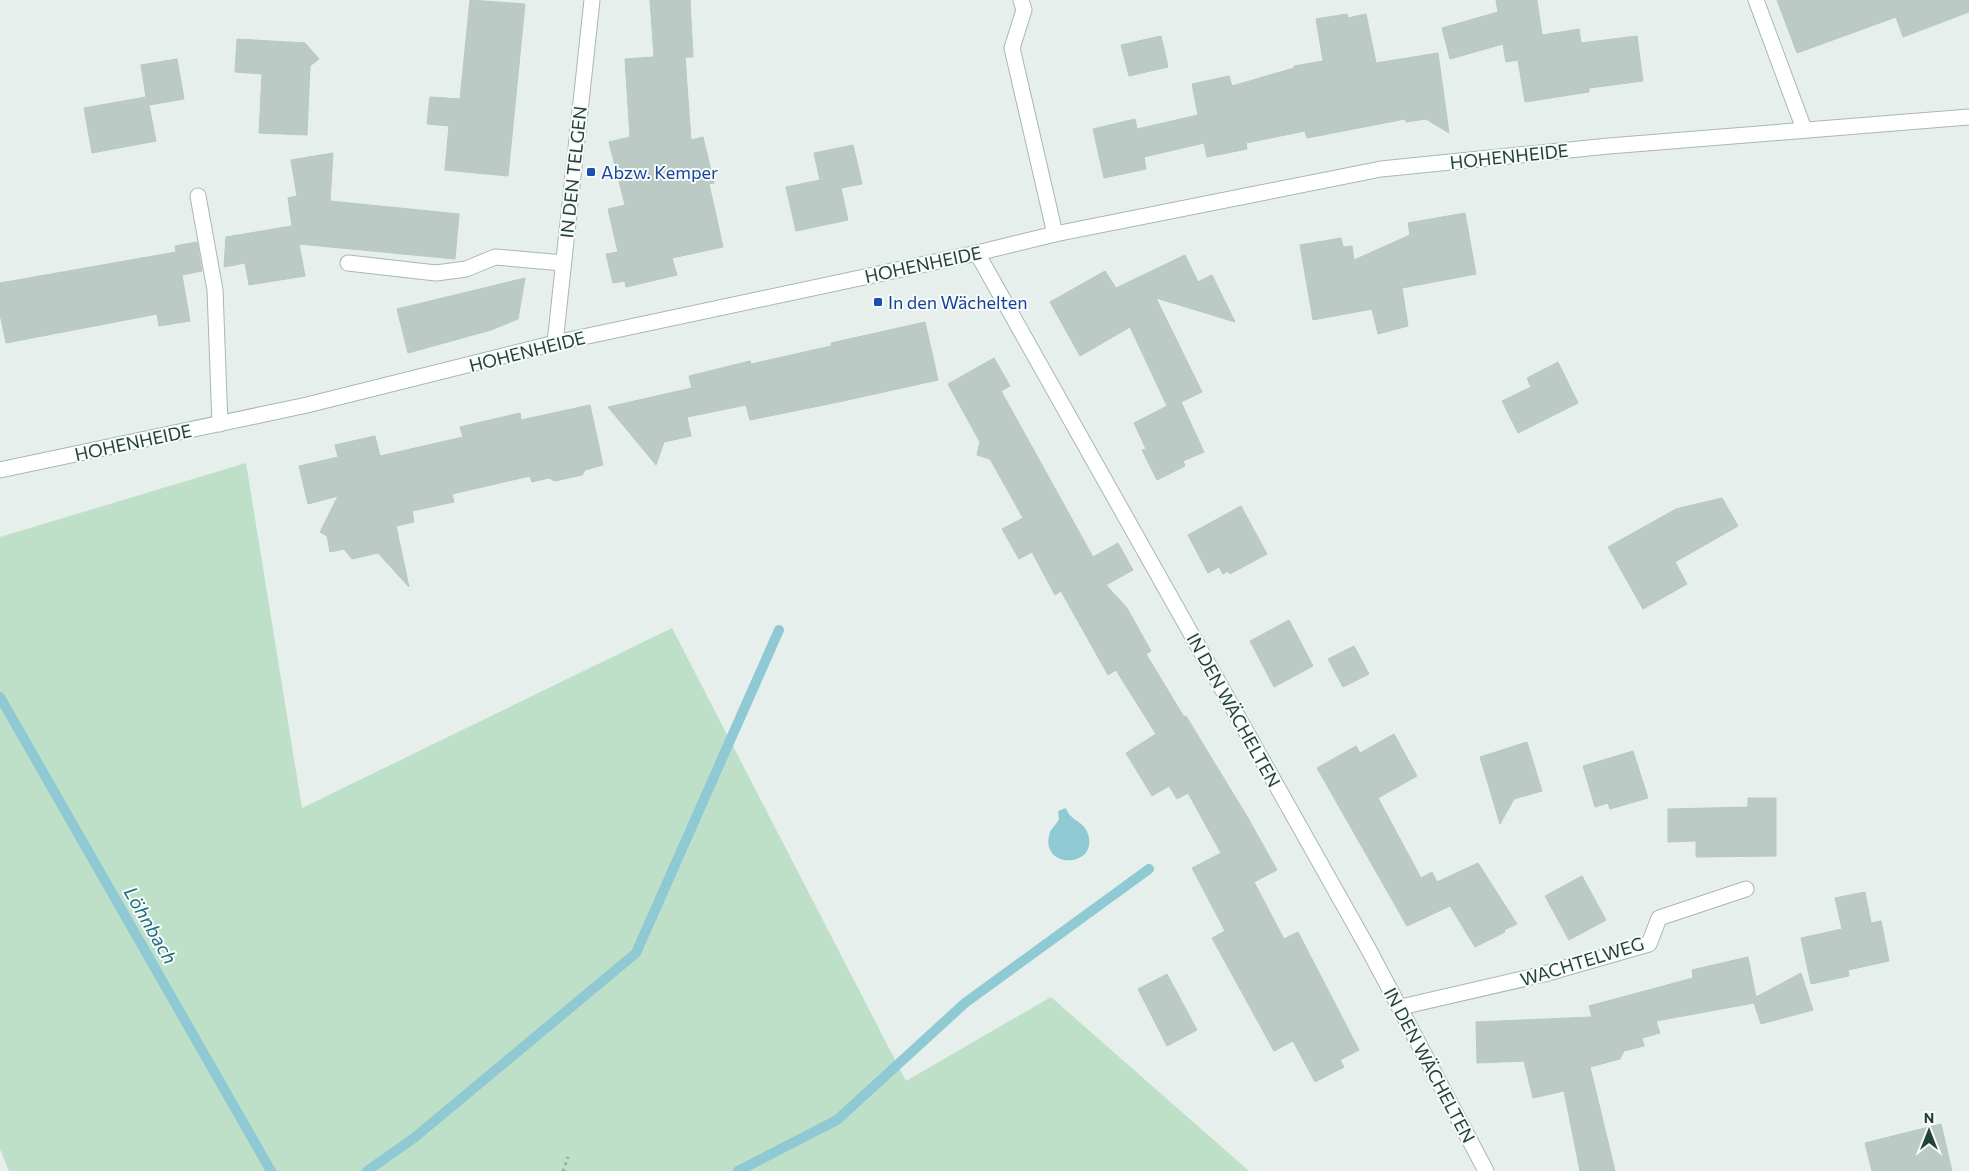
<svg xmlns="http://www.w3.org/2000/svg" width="1969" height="1171" font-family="Commissioner,sans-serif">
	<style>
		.green { fill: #bfe0c8 }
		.water { fill: #8ec9d4 }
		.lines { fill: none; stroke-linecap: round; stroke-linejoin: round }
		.stream { stroke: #8ec9d4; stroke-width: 10 }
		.building { fill: #bbcac4; stroke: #b8c9c2 }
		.lane-casing { stroke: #a8b8b2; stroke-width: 17 }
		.street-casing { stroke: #a8b8b2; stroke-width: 17 }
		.path { stroke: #86b3a5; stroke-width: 3; stroke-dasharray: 2.5 4; stroke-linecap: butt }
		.lane { stroke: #fff; stroke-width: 15 }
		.street { stroke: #fff; stroke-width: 15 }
		.transit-dot { fill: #1a4fb4; stroke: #f7fbf9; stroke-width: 2 }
		.labels { text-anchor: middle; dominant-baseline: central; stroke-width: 4; stroke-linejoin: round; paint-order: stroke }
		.street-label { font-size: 18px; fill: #24423a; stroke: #f7fbf9 }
		.transit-label { font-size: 18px; fill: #164399; stroke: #f7fbf9; text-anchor: start }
		.water-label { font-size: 19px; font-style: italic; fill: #1c6f80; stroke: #f7fbf9 }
	</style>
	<rect width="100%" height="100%" fill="#e6efeb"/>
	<path class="green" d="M246,463l56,345 370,-180 234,453 145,-84 198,174h-1240l-9,-22v-612z"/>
	<path class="water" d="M1066,808c4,14 20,12 23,30 5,30 -47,30 -40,-2 1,-8 7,-10 10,-17l-1,-8z"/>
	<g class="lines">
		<g class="stream">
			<path d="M0,697l271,474"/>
			<path d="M367,1171l47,-33 222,-185 143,-323"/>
			<path d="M738,1171l99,-51 128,-117 184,-134"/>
		</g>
	</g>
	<g class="building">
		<path d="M470,0l55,4 -17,172 -63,-6 4,-44 -22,-2 3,-27 30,2z"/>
		<path d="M650,0h40l3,57h-8l6,83 12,-3 11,46 -5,1 14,63 -51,11 5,17 -51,12 -1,-6 -12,2 -7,-29 12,-2 -10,-43 17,-4 -16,-63 21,-5 -5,-78 29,-2z"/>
		<path d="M1496,0h41l5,35 37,-6 2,14 56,-7 6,45 -54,7v4l-64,10 -7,-42 -12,2 -3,-18 -53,15 -8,-31 56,-16z"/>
		<path d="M1777,0h192v12l-66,25 -7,-20 -99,36z"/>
		<path d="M1347,14l1,4 18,-4 10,49 62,-10 11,80 -23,-14 -20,3 -1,-3 -98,19 -2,-7 -59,12 1,6 -40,8 -3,-14 -60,14 2,12 -42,9 -11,-49 42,-10 2,10 61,-14 -6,-31 37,-8 3,10 62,-18v-2l29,-5 -7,-42z"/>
		<path d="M1161,36l7,31 -39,9 -8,-31z"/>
		<path d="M237,39l68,4 14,16 -9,7 -3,69 -48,-2 3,-59 -27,-2z"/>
		<path d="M177,59l7,40 -35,6 7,36 -64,12 -8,-45 62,-11 -5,-32z"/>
		<path d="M853,145l9,39 -21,4 7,32 -52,11 -10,-44 34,-7 -6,-27z"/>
		<path d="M333,153l-3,48 129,13 -4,45 -156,-15 6,32 -56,9 -4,-22 -21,4 2,-30 66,-11 -4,-28 9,-2 -6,-36z"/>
		<path d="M1465,213l11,61 -74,14 6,38 -30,8 -6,-25 -59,11 -13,-75 41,-7 2,9 9,-1 2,14 56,-25 -2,-12z"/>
		<path d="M197,242l5,29 -20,4 8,46 -31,5 -2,-12 -151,29 -6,-29v-31l176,-31 -1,-6z"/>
		<path d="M1185,255l13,27 14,-7 23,47 -79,-24 46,94 -21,10 23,50 -21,9 2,5 -28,14 -15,-30 4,-1 -12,-26 33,-17 -37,-79 -50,29 -30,-54 55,-31 11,17z"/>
		<path d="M525,278l-7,41 -27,11 -83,23 -11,-44z"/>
		<path d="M925,322l13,58 -95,21 -93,19 -4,-15 -59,12 4,19 -27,6 -8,23 -48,-58 84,-19 -3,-12 61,-15 1,3 58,-13 22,-5v-3z"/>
		<path d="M994,358l16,28 -9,5 92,166 25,-14 15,27 -27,15 21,23 24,43 -5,3 38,63 2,-1 62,102 29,52 -23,12 30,57 14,-7 61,118 -19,10 4,7 -29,15 -22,-41 -19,10 -62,-113 13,-7 -33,-63 29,-15 -33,-60 -11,6 -8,-13 -17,10 -26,-43 30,-19 -40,-64 -8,5 -47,-84 -6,4 -23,-43 -13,7 -17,-30 21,-11 -33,-59 -13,-4 3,-13 -32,-58z"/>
		<path d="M1558,362l20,41 -60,30 -16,-32 29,-14 -4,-9z"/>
		<path d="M590,405l13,60 -18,5 -3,5 -27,6 -6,-3 -17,4 -2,-6 -78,18 2,8 -42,9 2,11 -18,4 13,61 -31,-34 -26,6 -8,-10 -14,3 -3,-16 -7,-4 18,-36 -30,8 -9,-38 39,-9 -3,-12 40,-9 5,20 83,-19 -3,-10 60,-14 1,7z"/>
		<path d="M1722,498l16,28 -63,36 12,22 -44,25 -35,-62 68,-38z"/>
		<path d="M1241,506l26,48 -37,20 -2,-3 -5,3 -4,-7 -11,6 -20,-38z"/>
		<path d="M1289,620l24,46 -39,21 -24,-46z"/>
		<path d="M1354,646l15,28 -26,13 -15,-28z"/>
		<path d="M1394,734l23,42 -39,22 43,80 11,-6 5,10 41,-19 39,61 -13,6 1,2 -30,15 -25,-41 -43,20 -90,-158 39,-22 4,7z"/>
		<path d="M1527,742l15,49 -28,8 -14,25 -20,-67z"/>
		<path d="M1633,751l15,47 -38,11 -2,-6 -13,4 -12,-41z"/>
		<path d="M1748,798h28v58l-80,1v-16l-28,1v-33l80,-2z"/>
		<path d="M1582,876l24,44 -37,20 -24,-44z"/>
		<path d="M1865,892l6,31 10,-2 8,40 -41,9 1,6 -38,8 -10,-46 41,-9 -7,-31z"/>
		<path d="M1748,957l8,40 45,-24 12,37 -52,14 -7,-21 -98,18 4,12 -18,5 2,8 -20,5 -4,8 -30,8 25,104h-35l-16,-80 -31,7 -9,-37 -47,2 -1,-41 116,-5 -3,-11 104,-28 -1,-8z"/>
		<path d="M1167,974l30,56 -30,16 -29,-57z"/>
		<path d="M1941,1124l11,47h-80l-7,-28z"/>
	</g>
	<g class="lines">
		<g class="lane-casing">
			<g id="lane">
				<path d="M198,196l17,94 5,134"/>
				<path d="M348,263l88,10 30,-4 29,-12 68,6"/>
			</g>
		</g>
		<g class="street-casing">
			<g id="street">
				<path d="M1021,0l3,10 -12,38 43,186"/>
				<path d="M1756,0l48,129"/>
				<path d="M977,253l392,697 117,221"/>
				<path d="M555,343l37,-343"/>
				<path d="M0,470l307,-65 248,-62 422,-90 78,-19 326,-65 228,-23 360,-29"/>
				<path d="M1401,1007l143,-33 105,-30 10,-26 87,-29"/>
			</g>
		</g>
		<path class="path" d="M563,1171l5,-14"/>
		<use href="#lane" class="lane"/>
		<use href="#street" class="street"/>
	</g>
	<g class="transit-dot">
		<rect x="586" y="167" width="10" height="10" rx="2.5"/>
		<rect x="873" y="297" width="10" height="10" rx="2.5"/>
	</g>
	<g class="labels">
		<g class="street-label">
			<text transform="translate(1509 156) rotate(-6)">HOHENHEIDE</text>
			<text transform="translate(573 172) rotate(-84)">IN DEN TELGEN</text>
			<text transform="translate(923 264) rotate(-12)">HOHENHEIDE</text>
			<text transform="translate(527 351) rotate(-14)">HOHENHEIDE</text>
			<text transform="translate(133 442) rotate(-12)">HOHENHEIDE</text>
			<text transform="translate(1234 710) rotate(61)">IN DEN WÄCHELTEN</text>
			<text transform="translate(1582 961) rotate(-17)">WACHTELWEG</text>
			<text transform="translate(1430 1065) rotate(62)">IN DEN WÄCHELTEN</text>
		</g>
		<g class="transit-label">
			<text x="601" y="172">Abzw. Kemper</text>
			<text x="888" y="302">In den Wächelten</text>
		</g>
		<g class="water-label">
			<text transform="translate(151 925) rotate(60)">Löhnbach</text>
		</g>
	</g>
	<g transform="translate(1929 1131)" stroke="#f7fbf9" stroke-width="4" paint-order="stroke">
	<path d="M0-4L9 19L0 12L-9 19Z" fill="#24423a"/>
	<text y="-8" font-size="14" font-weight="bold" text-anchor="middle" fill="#24423a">N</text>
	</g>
</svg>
